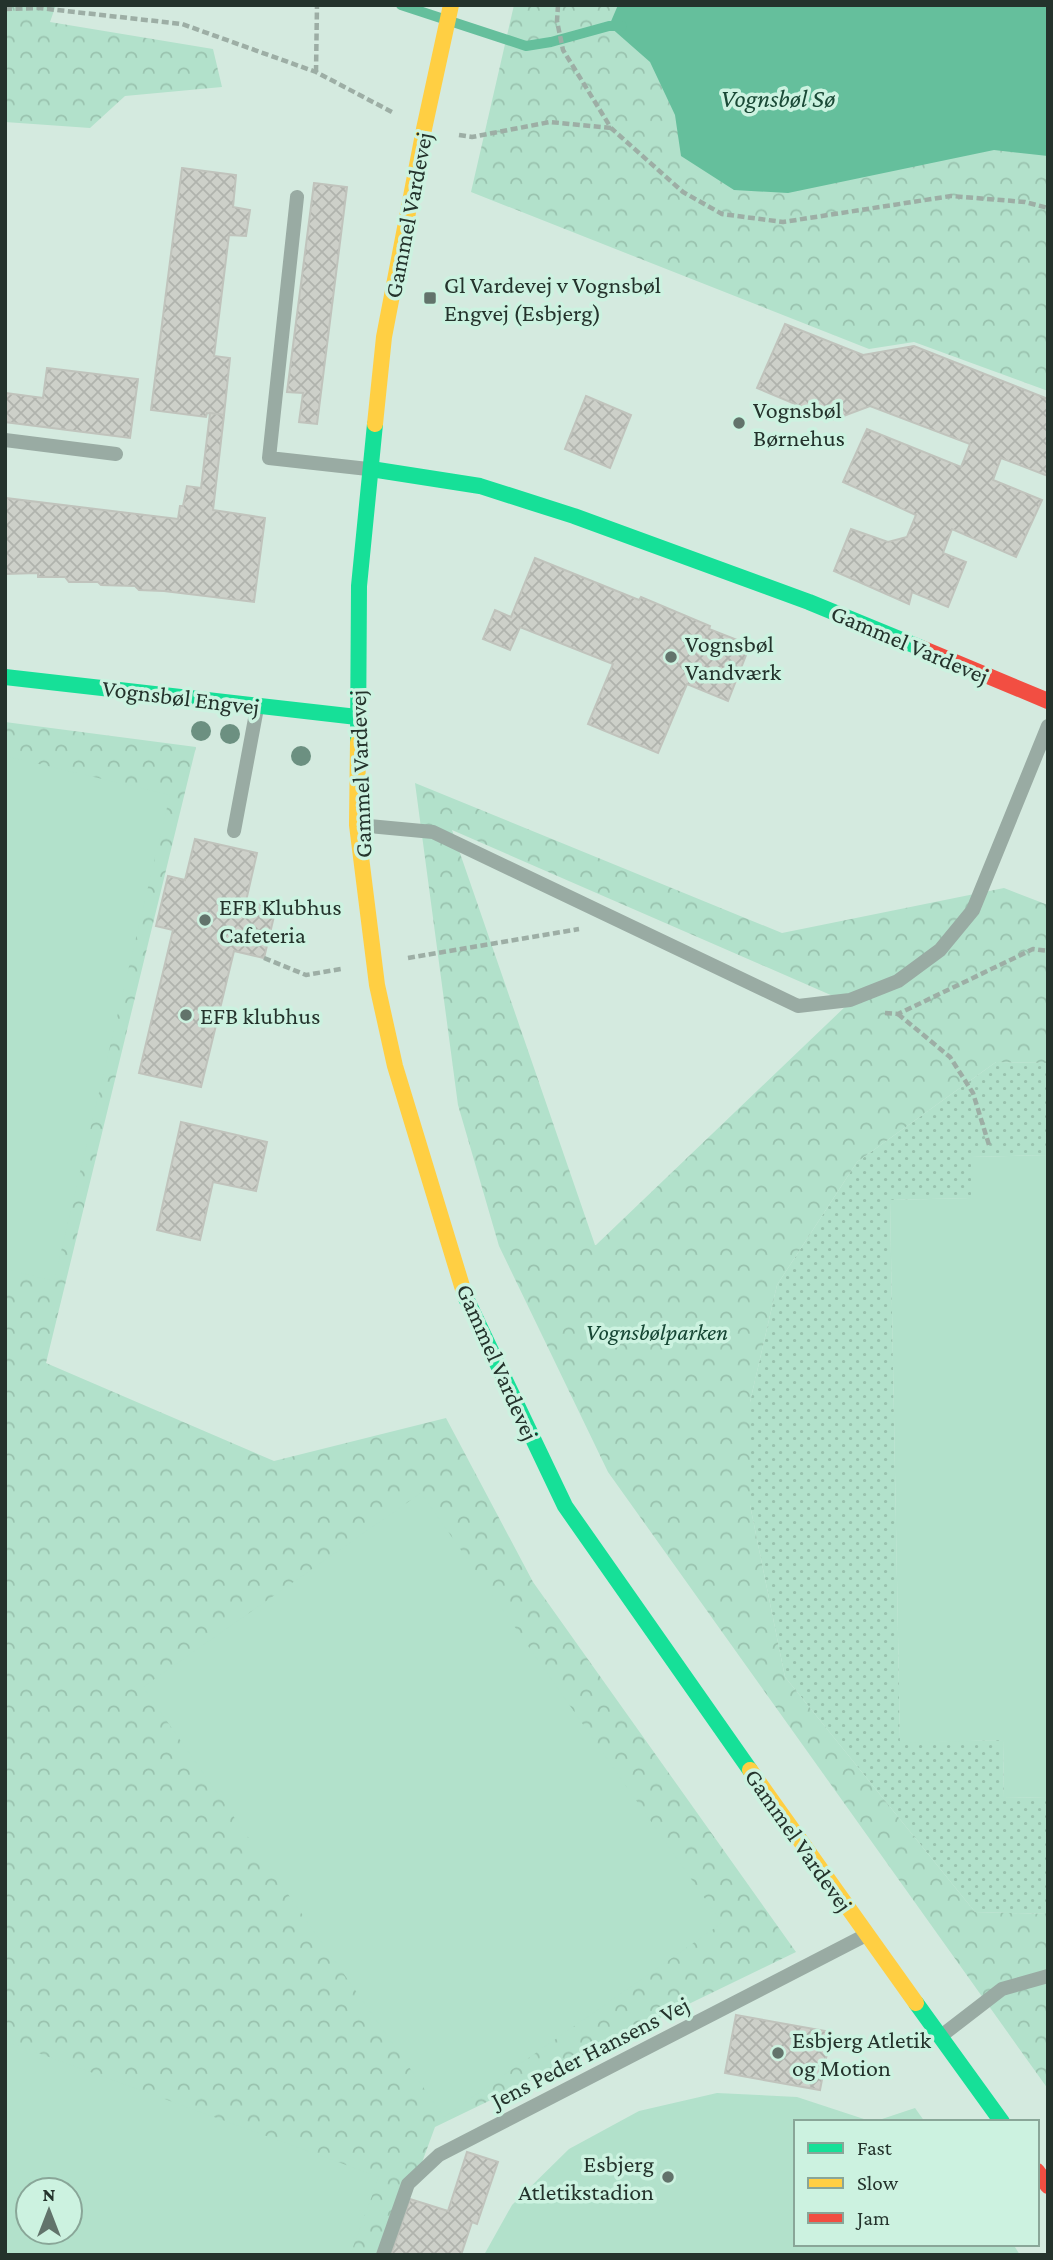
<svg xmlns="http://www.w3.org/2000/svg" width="1053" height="2260" font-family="'Crimson Pro',serif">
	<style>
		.grass { fill: url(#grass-dots) }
		.forest { fill: url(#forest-crowns); fill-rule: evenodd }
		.pitch { fill: #b2e1cb; fill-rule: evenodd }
		.water { fill: #65bf9c }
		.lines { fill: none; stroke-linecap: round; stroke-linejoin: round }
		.stream { stroke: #65bf9c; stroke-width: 10 }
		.building { fill: url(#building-cross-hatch); stroke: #c0c3bc; stroke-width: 2 }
		.path { stroke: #9daea5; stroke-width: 4.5; stroke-dasharray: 7 3.5; stroke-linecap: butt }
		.lane { stroke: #99aba3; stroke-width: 14 }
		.fast { stroke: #16e098; stroke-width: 16 }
		.slow { stroke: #ffcf43; stroke-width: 16 }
		.jam { stroke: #f24e42; stroke-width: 16 }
		.tree { fill: #6c9081 }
		.poi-dot { fill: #62736b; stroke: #ccf2e0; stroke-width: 2.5 }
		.labels { text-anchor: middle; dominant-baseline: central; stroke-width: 7; stroke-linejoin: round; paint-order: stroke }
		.street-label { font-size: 24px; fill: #24332c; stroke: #ccf2e0 }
		.poi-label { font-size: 24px; fill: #24332c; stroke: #ccf2e0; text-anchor: start }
		.park-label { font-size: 24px; font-style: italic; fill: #164634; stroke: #ccf2e0 }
		.water-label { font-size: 26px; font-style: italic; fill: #1a4936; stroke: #ccf2e0 }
	</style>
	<defs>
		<pattern id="grass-dots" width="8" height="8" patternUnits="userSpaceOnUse" patternTransform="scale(1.75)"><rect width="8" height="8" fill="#b2e1cb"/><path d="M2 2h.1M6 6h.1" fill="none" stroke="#99c2ae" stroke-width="1.8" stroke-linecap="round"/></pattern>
		<pattern id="forest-crowns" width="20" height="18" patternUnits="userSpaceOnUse" patternTransform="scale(1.75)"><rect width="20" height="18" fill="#b2e1cb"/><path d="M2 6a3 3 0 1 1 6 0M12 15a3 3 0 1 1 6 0" fill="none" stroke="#99c2ae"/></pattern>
		<pattern id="building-cross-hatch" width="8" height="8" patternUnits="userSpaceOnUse" patternTransform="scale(1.75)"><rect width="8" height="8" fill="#cdd0c9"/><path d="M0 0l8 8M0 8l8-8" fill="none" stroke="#b0b3ad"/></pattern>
	</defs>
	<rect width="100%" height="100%" fill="#d4eadf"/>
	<path class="grass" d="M996,1062l52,1v92l-77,2v41l-81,2 10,542 103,-2 1,58 44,-1v117l-73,-2 -190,-235 -35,-172v-103l27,-117 80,-123z"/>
	<g class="forest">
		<path d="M5,5h51l-6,17 163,27 9,38 -97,9 -35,32 -85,-6z"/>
		<path d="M514,5h534v386l-134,-49 -45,7 -398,-157z"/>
		<path d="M5,722l191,25 -150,616 228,98 172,-43 87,164 263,370 -361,175 -47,128h-383zM28,2190h42v42h-42z"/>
		<path d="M415,783l367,150 222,-45 44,17v158l-52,-1 -139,100 -80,123 -27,117v103l35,172 190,235 73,2v175l-440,-617 -109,-226 -41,-141zM452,830l397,173 -253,242h-1z"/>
	</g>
	<g class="pitch">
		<path d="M5,756l165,39 -116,486 -49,-12z"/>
		<path d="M1048,1155v642l-44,1 -1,-58 -103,3 -10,-543 81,-2v-41z"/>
		<path d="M421,1493l301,430 -278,194 -301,-430z"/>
		<path d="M5,2041l374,136 -29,78h-345zM70,2190v42h-42v-42z"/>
		<path d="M717,2093l80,4 76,25 42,-14 10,14h-129v122h217l7,11h-536l28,-50 57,-56 70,-38z"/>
	</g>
	<path class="water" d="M618,5h430v151l-54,-6 -206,43 -54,-3 -53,-34 -6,-41 -25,-53 -41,-36z"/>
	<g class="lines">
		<path class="stream" d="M401,5l125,41 25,-4 58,-16h13"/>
	</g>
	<g class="building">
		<path d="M182,168l54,7 -3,32 17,3 -4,26 -17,-1 -15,121 16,2 -6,57 -17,-2 -1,4 -55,-7z"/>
		<path d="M314,183l33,4 -30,237 -18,-2 4,-29 -16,-1z"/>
		<path d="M785,324l78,31 51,-9 134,53v77l-47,-18 -8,22 49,20 -26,57 -64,-28 -9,24 23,9 -18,45 -36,-15 -3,12 -75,-33 17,-42 37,13 19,-5 9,-22 -73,-33 24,-53 94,38 9,-23 -100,-38 -37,14 -76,-32z"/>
		<path d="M47,368l91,11 -8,59 -125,-16v-29l38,5z"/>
		<path d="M586,396l45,19 -21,53 -45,-19z"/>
		<path d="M210,413l14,2 -11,95 52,8 -11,84 -90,-11 -25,-1 -4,-4 -34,-1 -3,-3h-29l-4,-5h-27v-4l-33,1v-76l173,21 2,-13h3l4,-20 14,2z"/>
		<path d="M535,558l104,42 2,-3 69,29 -1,3 41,16 -22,56 -41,-17 -29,69 -70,-29 25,-60 -93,-37 -10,23 -27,-11 12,-29 16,7z"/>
		<path d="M195,839l62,14 -11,48 30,7 -12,50 -30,-7 -33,136 -62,-14 34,-143 -17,-4 12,-50 17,4z"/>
		<path d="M181,1122l86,20 -11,49 -43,-9 -13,58 -43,-10z"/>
		<path d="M736,2015l95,17 -11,58 -95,-17z"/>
		<path d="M467,2152l31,10 -21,62 -5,-2 -11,33h-70l19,-56 38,12z"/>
	</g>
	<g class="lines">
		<g class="path">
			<path d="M558,5l-1,16 6,29 48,78 72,64 39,22 61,8 168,-26 74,6 23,6"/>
			<path d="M5,9l34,-1 143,16 134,48 76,40"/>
			<path d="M316,72l1,-67"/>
			<path d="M459,135l13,2 78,-15 61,6"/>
			<path d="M264,958l42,17 35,-6"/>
			<path d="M408,958l171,-29"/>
			<path d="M885,1013l13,1 135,-65 15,2"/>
			<path d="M898,1014l52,43 23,36 16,52"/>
		</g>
		<g class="lane">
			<path d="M297,197l-28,261 99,11"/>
			<path d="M5,440l111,14"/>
			<path d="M358,825l75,7 365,174 52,-6 48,-19 42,-31 33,-40 75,-184"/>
			<path d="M234,831l23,-123"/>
			<path d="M941,2036l61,-47 46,-13"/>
			<path d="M383,2255l25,-71 31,-29 427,-220"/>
		</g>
		<g class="fast">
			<path d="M371,469l109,17 94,30 235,86 112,46"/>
			<path d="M5,677l352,40"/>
			<path d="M358,742l1,-156 16,-162"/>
			<path d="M465,1296l100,210 185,264"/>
			<path d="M916,2003l86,119"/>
		</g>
		<g class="slow">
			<path d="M375,424l9,-87 40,-208 27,-124"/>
			<path d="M358,742l-1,83 20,160 18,81 70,230"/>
			<path d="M750,1770l166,233"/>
		</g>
		<g class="jam">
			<path d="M921,648l127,53"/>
			<path d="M1037,2171l11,15"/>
		</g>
	</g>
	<g class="tree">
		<circle cx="201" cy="731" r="10"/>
		<circle cx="230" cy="734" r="10"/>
		<circle cx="301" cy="756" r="10"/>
	</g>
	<g class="poi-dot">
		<rect x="423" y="291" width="14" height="14" rx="3.5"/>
		<circle cx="739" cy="423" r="7"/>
		<circle cx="671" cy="657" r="7"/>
		<circle cx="205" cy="920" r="7"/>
		<circle cx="186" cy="1015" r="7"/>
		<circle cx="778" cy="2053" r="7"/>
		<circle cx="668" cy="2177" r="7"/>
	</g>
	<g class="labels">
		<g class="street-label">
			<text transform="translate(408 215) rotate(-79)">Gammel Vardevej</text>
			<text transform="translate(910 644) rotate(23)">Gammel Vardevej</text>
			<text transform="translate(181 697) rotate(7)">Vognsbøl Engvej</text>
			<text transform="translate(360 774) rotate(-92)">Gammel Vardevej</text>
			<text transform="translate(498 1362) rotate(66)">Gammel Vardevej</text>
			<text transform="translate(799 1840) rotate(55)">Gammel Vardevej</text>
			<text transform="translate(590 2052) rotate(-27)">Jens Peder Hansens Vej</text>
		</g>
		<g class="poi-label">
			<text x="444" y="284">Gl Vardevej v Vognsbøl<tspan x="444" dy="28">Engvej (Esbjerg)</tspan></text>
			<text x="753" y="409">Vognsbøl<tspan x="753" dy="28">Børnehus</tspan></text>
			<text x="685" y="643">Vognsbøl<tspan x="685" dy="28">Vandværk</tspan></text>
			<text x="219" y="906">EFB Klubhus<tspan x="219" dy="28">Cafeteria</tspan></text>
			<text x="200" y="1015">EFB klubhus</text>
			<text x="792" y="2039">Esbjerg Atletik<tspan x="792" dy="28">og Motion</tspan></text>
			<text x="654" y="2163" text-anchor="end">Esbjerg<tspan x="654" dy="28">Atletikstadion</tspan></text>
		</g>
		<g class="park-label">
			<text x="657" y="1331">Vognsbølparken</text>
		</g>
		<g class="water-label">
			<text x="778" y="98">Vognsbøl Sø</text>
		</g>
	</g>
	<rect width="1053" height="2260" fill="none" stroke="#24332c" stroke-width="14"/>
	<rect x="794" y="2120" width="245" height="126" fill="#ccf2e0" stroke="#89a698" stroke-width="2"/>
	<rect x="808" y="2143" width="35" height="10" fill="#16e098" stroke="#89a698" stroke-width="2"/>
	<text x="857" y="2155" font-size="21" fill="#24332c">Fast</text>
	<rect x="808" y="2178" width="35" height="10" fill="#ffcf43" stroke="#89a698" stroke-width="2"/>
	<text x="857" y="2190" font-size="21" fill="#24332c">Slow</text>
	<rect x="808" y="2213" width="35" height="10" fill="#f24e42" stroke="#89a698" stroke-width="2"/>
	<text x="857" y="2225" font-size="21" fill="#24332c">Jam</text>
	<g transform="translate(49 2211)"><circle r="33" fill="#ccf2e0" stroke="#89a698" stroke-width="2"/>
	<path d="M0-5L12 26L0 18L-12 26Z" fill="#62736b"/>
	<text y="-10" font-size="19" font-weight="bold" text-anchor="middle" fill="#24332c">N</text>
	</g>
</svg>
